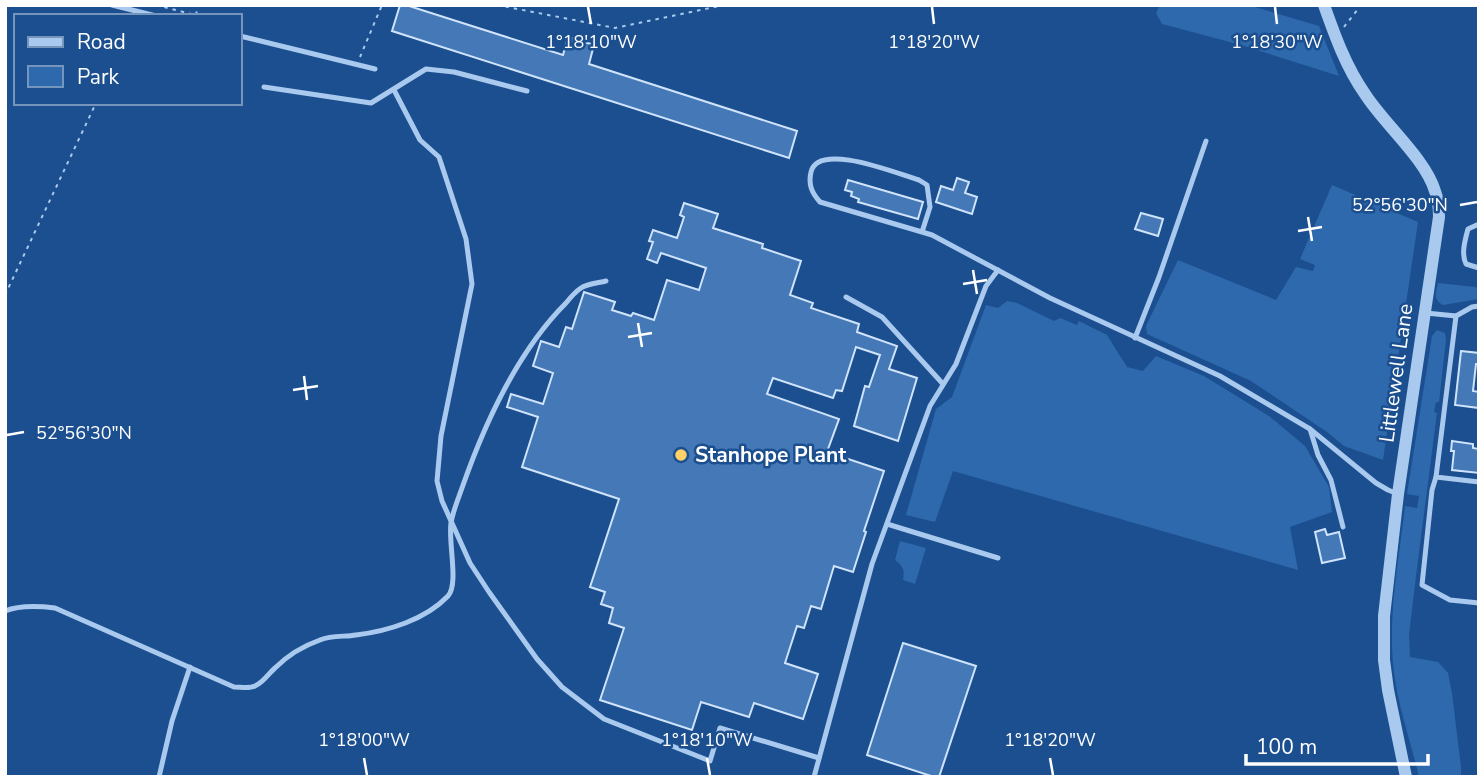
<svg xmlns="http://www.w3.org/2000/svg" width="1484" height="782" font-family="'Nunito Sans',sans-serif">
	<style>
		.green { fill: #2e69ad }
		.building { fill: #4478b7; stroke: #cfe3fa; stroke-width: 2 }
		.lines { fill: none; stroke-linecap: round; stroke-linejoin: round }
		.path { stroke: #a9c9ee; stroke-width: 2; stroke-dasharray: 3.5 5; stroke-linecap: butt }
		.service { stroke: #a9c9ee; stroke-width: 5 }
		.tertiary { stroke: #a9c9ee; stroke-width: 12 }
		.ticks { fill: none; stroke: #fff; stroke-width: 2.5 }
		.poi-dot { fill: #ffd166; stroke: #1b4f8f; stroke-width: 2.5 }
		.labels { text-anchor: middle; dominant-baseline: central; stroke-width: 5; stroke-linejoin: round; paint-order: stroke }
		.street-label { font-size: 21px; fill: #fff; stroke: #1b4f8f }
		.poi-label { font-size: 21px; font-weight: bold; fill: #fff; stroke: #1b4f8f; text-anchor: start }
		.ticks-label { font-size: 18px; text-anchor: middle; fill: #fff; stroke: #1b4f8f; stroke-width: 5; stroke-linejoin: round; paint-order: stroke }
	</style>
	<rect width="100%" height="100%" fill="#1b4f8f"/>
	<g class="green">
		<path d="M1160,5h88l71,21 20,50 -98,-31 -79,-21 -6,-11z"/>
		<path d="M1332,185l86,37 -35,238 -39,-14 -17,-14 -76,-51 -104,-47 -1,-8 32,-66 98,40 20,-33 17,4 2,-6 -15,-6z"/>
		<path d="M1438,283l38,4 3,5v7l-36,6c-10,-6 -7,-11 -5,-22z"/>
		<path d="M1007,301l10,2 37,18 6,-3 17,7 2,-4 28,14 20,32 16,4 13,-15 48,20 65,40 36,30 24,41 3,25 -42,15 8,43 -345,-99 -18,51 -29,-7 30,-106 16,-12 34,-92 12,3z"/>
		<path d="M1437,330l8,3 1,7 -7,62h-3l-2,10 3,1 -21,163 -7,59 1,22 28,5 10,11 4,20 9,74v10h-42c-8,-35 -21,-70 -25,-105 -7,-55 5,-111 11,-166l12,2 2,-12 -12,-2 25,-158z"/>
		<path d="M900,541l26,7 -11,36 -12,-4c2,-10 0,-14 -8,-20z"/>
	</g>
	<g class="building">
		<path d="M400,5h6l157,50 5,-18 26,8 -5,19 208,67 -8,27 -397,-127z"/>
		<path d="M957,178l12,4 -4,11 12,4 -5,17 -36,-12 5,-16 12,4z"/>
		<path d="M848,180l75,22 -5,17 -60,-17 1,-3 -8,-3 1,-4 -7,-2z"/>
		<path d="M684,203l34,11 -5,14 50,16 -1,4 39,13 -11,34 23,8 -2,5 48,16 -2,8 40,14 -8,23 28,9 -19,63 -44,-15 11,-40 4,1 11,-32 -24,-8 -14,44 -6,-1 -3,8 -60,-20 -6,16 72,25 -12,33 57,19 -20,60 2,1 -13,40 -19,-6 -13,43 -10,-3 -7,22 -7,-2 -12,37 33,11 -15,45 -49,-16 -5,14 -48,-15 -9,28 -92,-30 24,-72 -15,-5 4,-15 -12,-4 4,-12 -15,-5 29,-88 -97,-32 16,-50 -31,-10 4,-13 32,10 10,-31 -20,-7 8,-25 18,6 7,-20 6,2 12,-37 31,10 -3,8 19,6 2,-3 21,7 13,-40 32,10 7,-22 -45,-15 -4,10 -10,-4 6,-17 -4,-1 4,-11 24,8 7,-21 -4,-2z"/>
		<path d="M1141,213l22,6 -5,17 -23,-7z"/>
		<path d="M1461,351l18,2v11h-3l-3,27 6,1v16l-24,-3z"/>
		<path d="M1452,441l21,3v4l6,1v24l-27,-3 2,-19h-3z"/>
		<path d="M1325,529l2,6 12,-3 6,26 -23,5 -7,-31z"/>
		<path d="M903,643l73,23 -37,111h-5l-67,-22z"/>
	</g>
	<g class="lines">
		<g class="path">
			<path d="M156,5l43,11"/>
			<path d="M497,5l118,23 109,-23"/>
			<path d="M196,15l2,-10"/>
			<path d="M1344,27l14,-18 2,-4"/>
			<path d="M360,57l22,-52"/>
			<path d="M5,295l91,-192"/>
		</g>
		<g class="service">
			<path d="M112,5l44,11"/>
			<path d="M240,36l135,33"/>
			<path d="M264,87l107,16 55,-34 28,3 73,19"/>
			<path d="M394,90l26,50 19,17 27,82 6,45 -31,152 -4,45 5,20 28,62 19,29 48,67 25,28 42,32 106,42 10,-33 99,30"/>
			<path d="M1479,224l-11,5c-3,11 -7,25 -2,35l13,4"/>
			<path d="M922,232l8,-25 -3,-22 -8,-5c-21,-6 -101,-39 -108,-8 -3,13 1,21 9,30l102,30 10,3 118,63 170,78 90,53 66,54 12,7 10,4"/>
			<path d="M846,297l36,20 61,67"/>
			<path d="M1426,313l30,3 -20,161 43,5"/>
			<path d="M1456,316l16,-9 7,-1"/>
			<path d="M1135,338l24,-61 47,-136"/>
			<path d="M1310,429l8,26 13,25 12,47"/>
			<path d="M1436,477l-4,13 -10,95 28,15 29,3"/>
			<path d="M887,524l111,34"/>
			<path d="M5,611c15,-6 34,-5 50,-3l179,79c7,0 15,2 21,-1 9,-4 13,-12 20,-18 12,-12 28,-22 45,-28 12,-5 24,-3 36,-5 32,-4 69,-15 92,-39 11,-12 0,-54 3,-73 2,-12 7,-24 11,-35 22,-63 56,-137 104,-185 4,-5 9,-11 15,-15 6,-4 17,-5 25,-7"/>
			<path d="M159,777l13,-56 18,-54"/>
			<path d="M814,777l58,-213 58,-158 26,-42 30,-78 12,-16"/>
		</g>
		<path class="tertiary" d="M1324,5c11,31 22,62 41,89 19,30 60,64 70,97 3,8 4,17 4,26l-41,277 -14,122v44l4,30 18,87"/>
	</g>
	<path class="ticks" d="M588,7l3,17M932,7l2,17M1275,7l2,17M1460,205l17,-3M1308,217l4,24M1298,231l24,-4M973,270l4,24M963,284l24,-4M638,323l4,24M628,337l24,-4M304,376l3,24M293,390l25,-4M7,435l17,-3M364,758l3,17M707,758l3,17M1050,758l3,17"/>
	<circle class="poi-dot" cx="681" cy="455" r="7"/>
	<g class="labels">
		<g class="street-label">
			<text transform="translate(1396 373) rotate(-82)">Littlewell Lane</text>
		</g>
		<g class="poi-label">
			<text x="695" y="455">Stanhope Plant</text>
		</g>
	</g>
	<g class="ticks-label">
		<text x="591" y="48">1°18'10"W</text>
		<text x="934" y="48">1°18'20"W</text>
		<text x="1277" y="48">1°18'30"W</text>
		<text x="1400" y="211">52°56'30"N</text>
		<text x="84" y="439">52°56'30"N</text>
		<text x="364" y="746">1°18'00"W</text>
		<text x="707" y="746">1°18'10"W</text>
		<text x="1050" y="746">1°18'20"W</text>
	</g>
	<rect width="1484" height="782" fill="none" stroke="#ffffff" stroke-width="14"/>
	<rect x="14" y="14" width="228" height="91" fill="#1b4f8f" stroke="#7695bc" stroke-width="2"/>
	<rect x="28" y="37" width="35" height="10" fill="#a9c9ee" stroke="#7695bc" stroke-width="2"/>
	<text x="77" y="49" font-size="21" fill="#ffffff">Road</text>
	<rect x="28" y="66" width="35" height="21" fill="#2e69ad" stroke="#7695bc" stroke-width="2"/>
	<text x="77" y="84" font-size="21" fill="#ffffff">Park</text>
	<path d="M1246 754v10h182v-10" fill="none" stroke="#ffffff" stroke-width="3.5"/>
	<text x="1256" y="754" font-size="21" fill="#ffffff" stroke="#1b4f8f" stroke-width="5" paint-order="stroke">100 m</text>
</svg>
